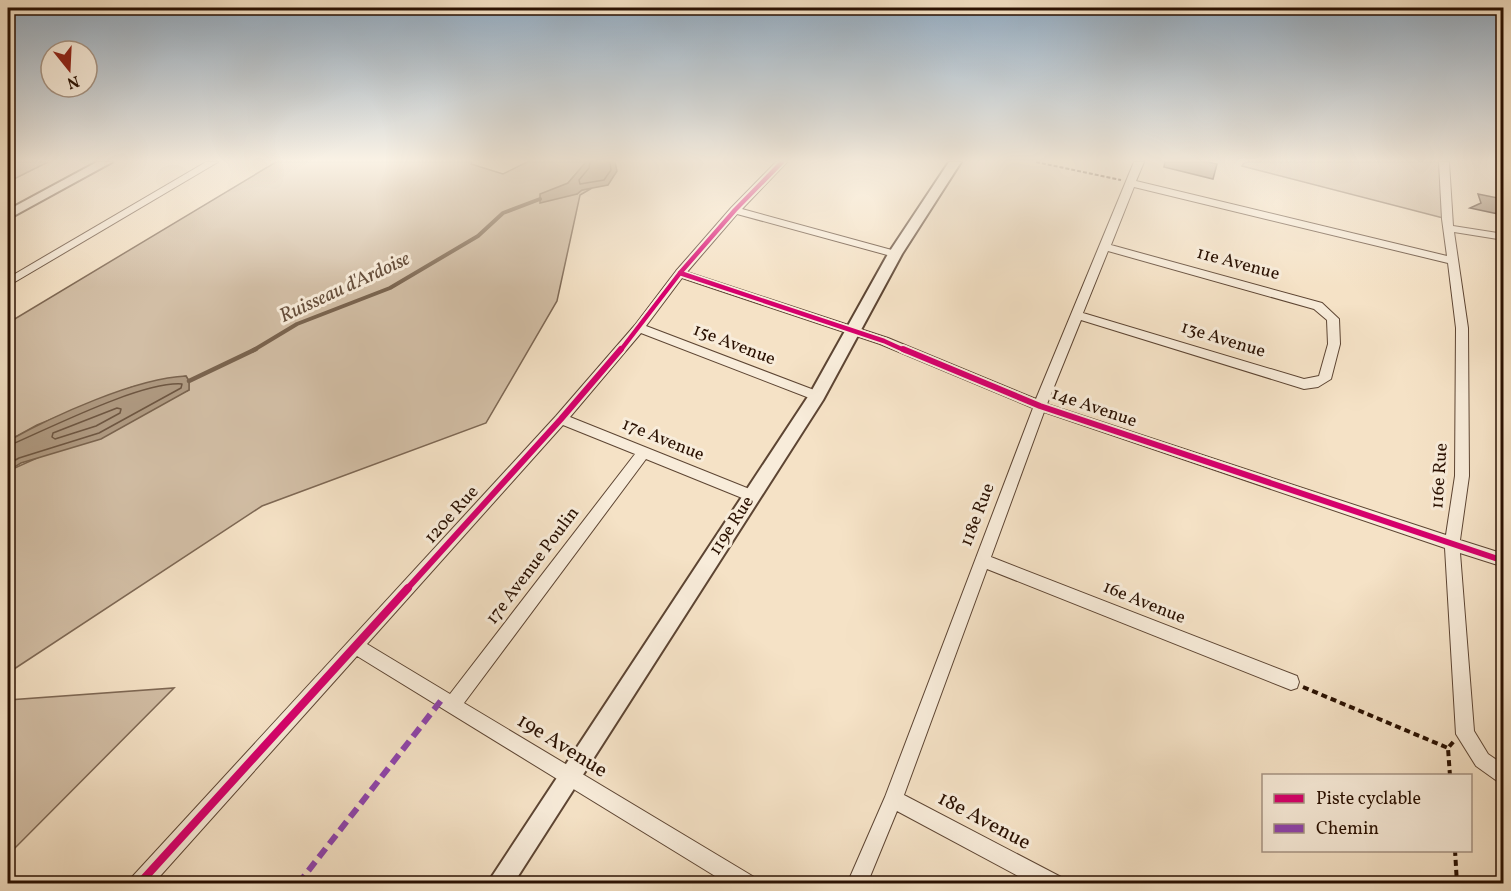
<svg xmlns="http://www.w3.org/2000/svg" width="1511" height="891" font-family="Vollkorn,serif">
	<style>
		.green { fill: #d2bea5; stroke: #7e6854; stroke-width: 1.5 }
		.water { fill: #b09b83; stroke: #7a644f; stroke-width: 1.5 }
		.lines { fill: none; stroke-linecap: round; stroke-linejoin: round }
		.shore { stroke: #6d5642; stroke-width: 1.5 }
		.stream-far1 { stroke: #7a644f; stroke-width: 4 }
		.stream { stroke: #7a644f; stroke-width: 4.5 }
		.building { fill: #947e68; stroke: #2a1102; stroke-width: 1.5 }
		.minor-casing { stroke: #5d4533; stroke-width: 2 }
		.tertiary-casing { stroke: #5d4533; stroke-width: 4 }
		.path-far1 { stroke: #2a1102; stroke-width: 2; stroke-dasharray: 4 2; stroke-linecap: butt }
		.path { stroke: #2a1102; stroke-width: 4; stroke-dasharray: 6 4; stroke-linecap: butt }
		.minor { fill: #f8ecda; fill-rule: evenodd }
		.tertiary { fill: #f8ecda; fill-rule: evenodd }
		.quiet { stroke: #8e44ad; stroke-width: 6; stroke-dasharray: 11 6; stroke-linecap: butt }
		.cycleway-far2-casing { stroke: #f8ecda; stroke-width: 8 }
		.cycleway-far1-casing { stroke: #f8ecda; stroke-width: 10 }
		.cycleway-casing { stroke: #f8ecda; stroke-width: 11 }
		.cycleway-far2 { stroke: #d6006c; stroke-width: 4.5 }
		.cycleway-far1 { stroke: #d6006c; stroke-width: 6 }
		.cycleway { stroke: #d6006c; stroke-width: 8 }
		.labels { text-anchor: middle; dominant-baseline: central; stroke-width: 6; stroke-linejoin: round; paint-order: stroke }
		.street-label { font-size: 18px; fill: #2a1102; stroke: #f8ecda }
		.water-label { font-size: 20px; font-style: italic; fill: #664f3c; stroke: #f8ecda }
		.near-street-label { font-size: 21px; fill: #2a1102; stroke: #f8ecda }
	</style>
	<rect width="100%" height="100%" fill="#f5e2c6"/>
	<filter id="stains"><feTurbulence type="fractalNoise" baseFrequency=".00333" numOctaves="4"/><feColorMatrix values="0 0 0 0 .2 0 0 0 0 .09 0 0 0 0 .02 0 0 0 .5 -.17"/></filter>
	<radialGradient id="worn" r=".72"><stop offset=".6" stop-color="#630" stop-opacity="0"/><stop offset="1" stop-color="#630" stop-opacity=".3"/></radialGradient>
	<g class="green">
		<path d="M8,162h40l-40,20z"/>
		<path d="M276,162h196l-1,2 32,10 24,-12h59l-18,21 9,11 5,-4 10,-2 -12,7 -23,106 -71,122 -224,83 -254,167v-202l181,-81v-9l-3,-5 -54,11 -95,38 -29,16v-118z"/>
		<path d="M1245,162h199l3,57 -205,-53z"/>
		<path d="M174,688l-166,167v-155z"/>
	</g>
	<g class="water">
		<path d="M586,162h29l2,9 -9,14 -26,5 -5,4 -37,9v-9l28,-11z"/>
		<path d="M186,376l3,5v9l-88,49 -80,24 -13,8v-30c45,-25 128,-63 178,-65z"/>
	</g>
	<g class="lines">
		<g class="shore">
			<path d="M590,162l-1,6 -10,12 1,4 24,-4 7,-10 -1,-8"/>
			<path d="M117,408l4,1 -1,4 -24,13 -41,13 -3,-2 1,-4z"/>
			<path d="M8,446c40,-17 134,-65 174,-62l-1,4 -82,45 -80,25 -11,6"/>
		</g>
		<path class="stream-far1" d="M252,351l45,-27 93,-36 88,-52 25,-23 37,-14"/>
		<path class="stream" d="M189,381l67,-32"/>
	</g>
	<g class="building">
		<path d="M1165,162h43l9,2 -4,15 -49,-12z"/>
		<path d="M1478,194l25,5v16l-33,-7 11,-5z"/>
	</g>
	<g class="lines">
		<g class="minor-casing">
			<g id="minor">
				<path d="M206,162h12l-210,124v-8z"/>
				<path d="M776,162h11l-45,47 157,43v4h-8l-154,-42 -50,58 201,66 148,61 98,-237h10l-8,19 311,75 -5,-37 -3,-57h10l4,64 51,8v6l-50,-8 14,96 1,148 -9,64 44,14v13l-44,-14 14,178 14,23 16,11v21l-28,-20 -20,-32 -11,-186 -401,-136 -53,145 306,119 2,6 -2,6 -6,2 -304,-121 -83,226 157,82 3,7h-31l-136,-73 -30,73h-20l38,-87 148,-389 -153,-64 -198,-66 -36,48 176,67 1,3 -6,5 -5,-2 -171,-66 -71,84 187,75 2,4 -2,4 -5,2 -106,-43 -182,244 290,174 3,7h-29l-371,-228 -204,228h-24l3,-7 424,-461 79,-91 41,-54 55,-63zM1134,187l314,76 8,65 -1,148 -9,59 -399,-131 34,-84 223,69 14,-2 13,-8 9,-35 -1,-25 -17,-16 -211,-58zM1108,251l206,58 13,11 1,24 -9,32 -15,3 -221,-66zM563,425l72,29 -185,240 -83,-50z"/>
			</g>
		</g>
		<g class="tertiary-casing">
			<g id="tertiary">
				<path d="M97,162h15l-104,57v-9z"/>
				<path d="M949,162h12l-59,92 -79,146 -310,484h-26l324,-492 77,-138z"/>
			</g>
		</g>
		<path class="path-far1" d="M1036,162l85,18"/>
		<g class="path">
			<path d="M1303,687l145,61"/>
			<path d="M1450,776l-2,-28 6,-7"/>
			<path d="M1455,850l2,34"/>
		</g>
		<use href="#minor" class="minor"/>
		<use href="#tertiary" class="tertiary"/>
		<path class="quiet" d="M298,884l145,-186"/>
		<g class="cycleway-far2-casing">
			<g id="cycleway-far2">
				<path d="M680,273l204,68 22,10"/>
				<path d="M620,351l60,-78 55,-63 47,-48"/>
			</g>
		</g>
		<g class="cycleway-far1-casing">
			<g id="cycleway-far1">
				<path d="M903,349l137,57 464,155"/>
				<path d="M407,589l154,-170 60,-70"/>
			</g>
		</g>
		<g class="cycleway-casing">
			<path id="cycleway" d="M139,884l269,-296"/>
		</g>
		<use href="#cycleway-far2" class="cycleway-far2"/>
		<use href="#cycleway-far1" class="cycleway-far1"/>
		<use href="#cycleway" class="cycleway"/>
	</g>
	<linearGradient id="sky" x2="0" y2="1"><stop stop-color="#91aac0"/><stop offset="0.56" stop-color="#faf2e5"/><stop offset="1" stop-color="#faf2e5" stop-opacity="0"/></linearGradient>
	<rect width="1511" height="287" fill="url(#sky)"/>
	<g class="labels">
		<g class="street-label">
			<text transform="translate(1238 264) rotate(15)">11e Avenue</text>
			<text transform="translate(1223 340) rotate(17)">13e Avenue</text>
			<text transform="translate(734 345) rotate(21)">15e Avenue</text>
			<text transform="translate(1094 408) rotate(19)">14e Avenue</text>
			<text transform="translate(663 440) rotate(22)">17e Avenue</text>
			<text transform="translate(1440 476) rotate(-86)">116e Rue</text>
			<text transform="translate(452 515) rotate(-48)">120e Rue</text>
			<text transform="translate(978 515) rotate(-69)">118e Rue</text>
			<text transform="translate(732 526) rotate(-57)">119e Rue</text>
			<text transform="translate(533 566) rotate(-53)">17e Avenue Poulin</text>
			<text transform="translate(1144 603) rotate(22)">16e Avenue</text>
		</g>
		<g class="water-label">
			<text transform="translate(345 288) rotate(-25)">Ruisseau d'Ardoise</text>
		</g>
		<g class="near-street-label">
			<text transform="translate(562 746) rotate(32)">19e Avenue</text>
			<text transform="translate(984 821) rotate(28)">18e Avenue</text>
		</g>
	</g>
	<rect width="1511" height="891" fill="none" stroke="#f5e2c6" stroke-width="30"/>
	<rect x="9" y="9" width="1493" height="873" fill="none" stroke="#2a1102" stroke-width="3"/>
	<rect x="15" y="15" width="1481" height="861" fill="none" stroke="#2a1102" stroke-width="1.5"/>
	<rect x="1262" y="774" width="210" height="78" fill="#f8ecda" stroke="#a69484" stroke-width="1.5"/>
	<rect x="1274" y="794" width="30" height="9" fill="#d6006c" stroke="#a69484" stroke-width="1.5"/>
	<text x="1316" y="804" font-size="18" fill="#2a1102">Piste cyclable</text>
	<rect x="1274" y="824" width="30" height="9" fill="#8e44ad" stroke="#a69484" stroke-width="1.5"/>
	<text x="1316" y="834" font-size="18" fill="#2a1102">Chemin</text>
	<g transform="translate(69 69) rotate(162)"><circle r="28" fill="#f8ecda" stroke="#a69484" stroke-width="1.5"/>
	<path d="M0-4.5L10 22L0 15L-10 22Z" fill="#8f2418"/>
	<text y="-9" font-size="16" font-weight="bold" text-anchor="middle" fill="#2a1102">N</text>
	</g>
	<rect width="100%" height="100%" filter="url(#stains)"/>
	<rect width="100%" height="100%" fill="url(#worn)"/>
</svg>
